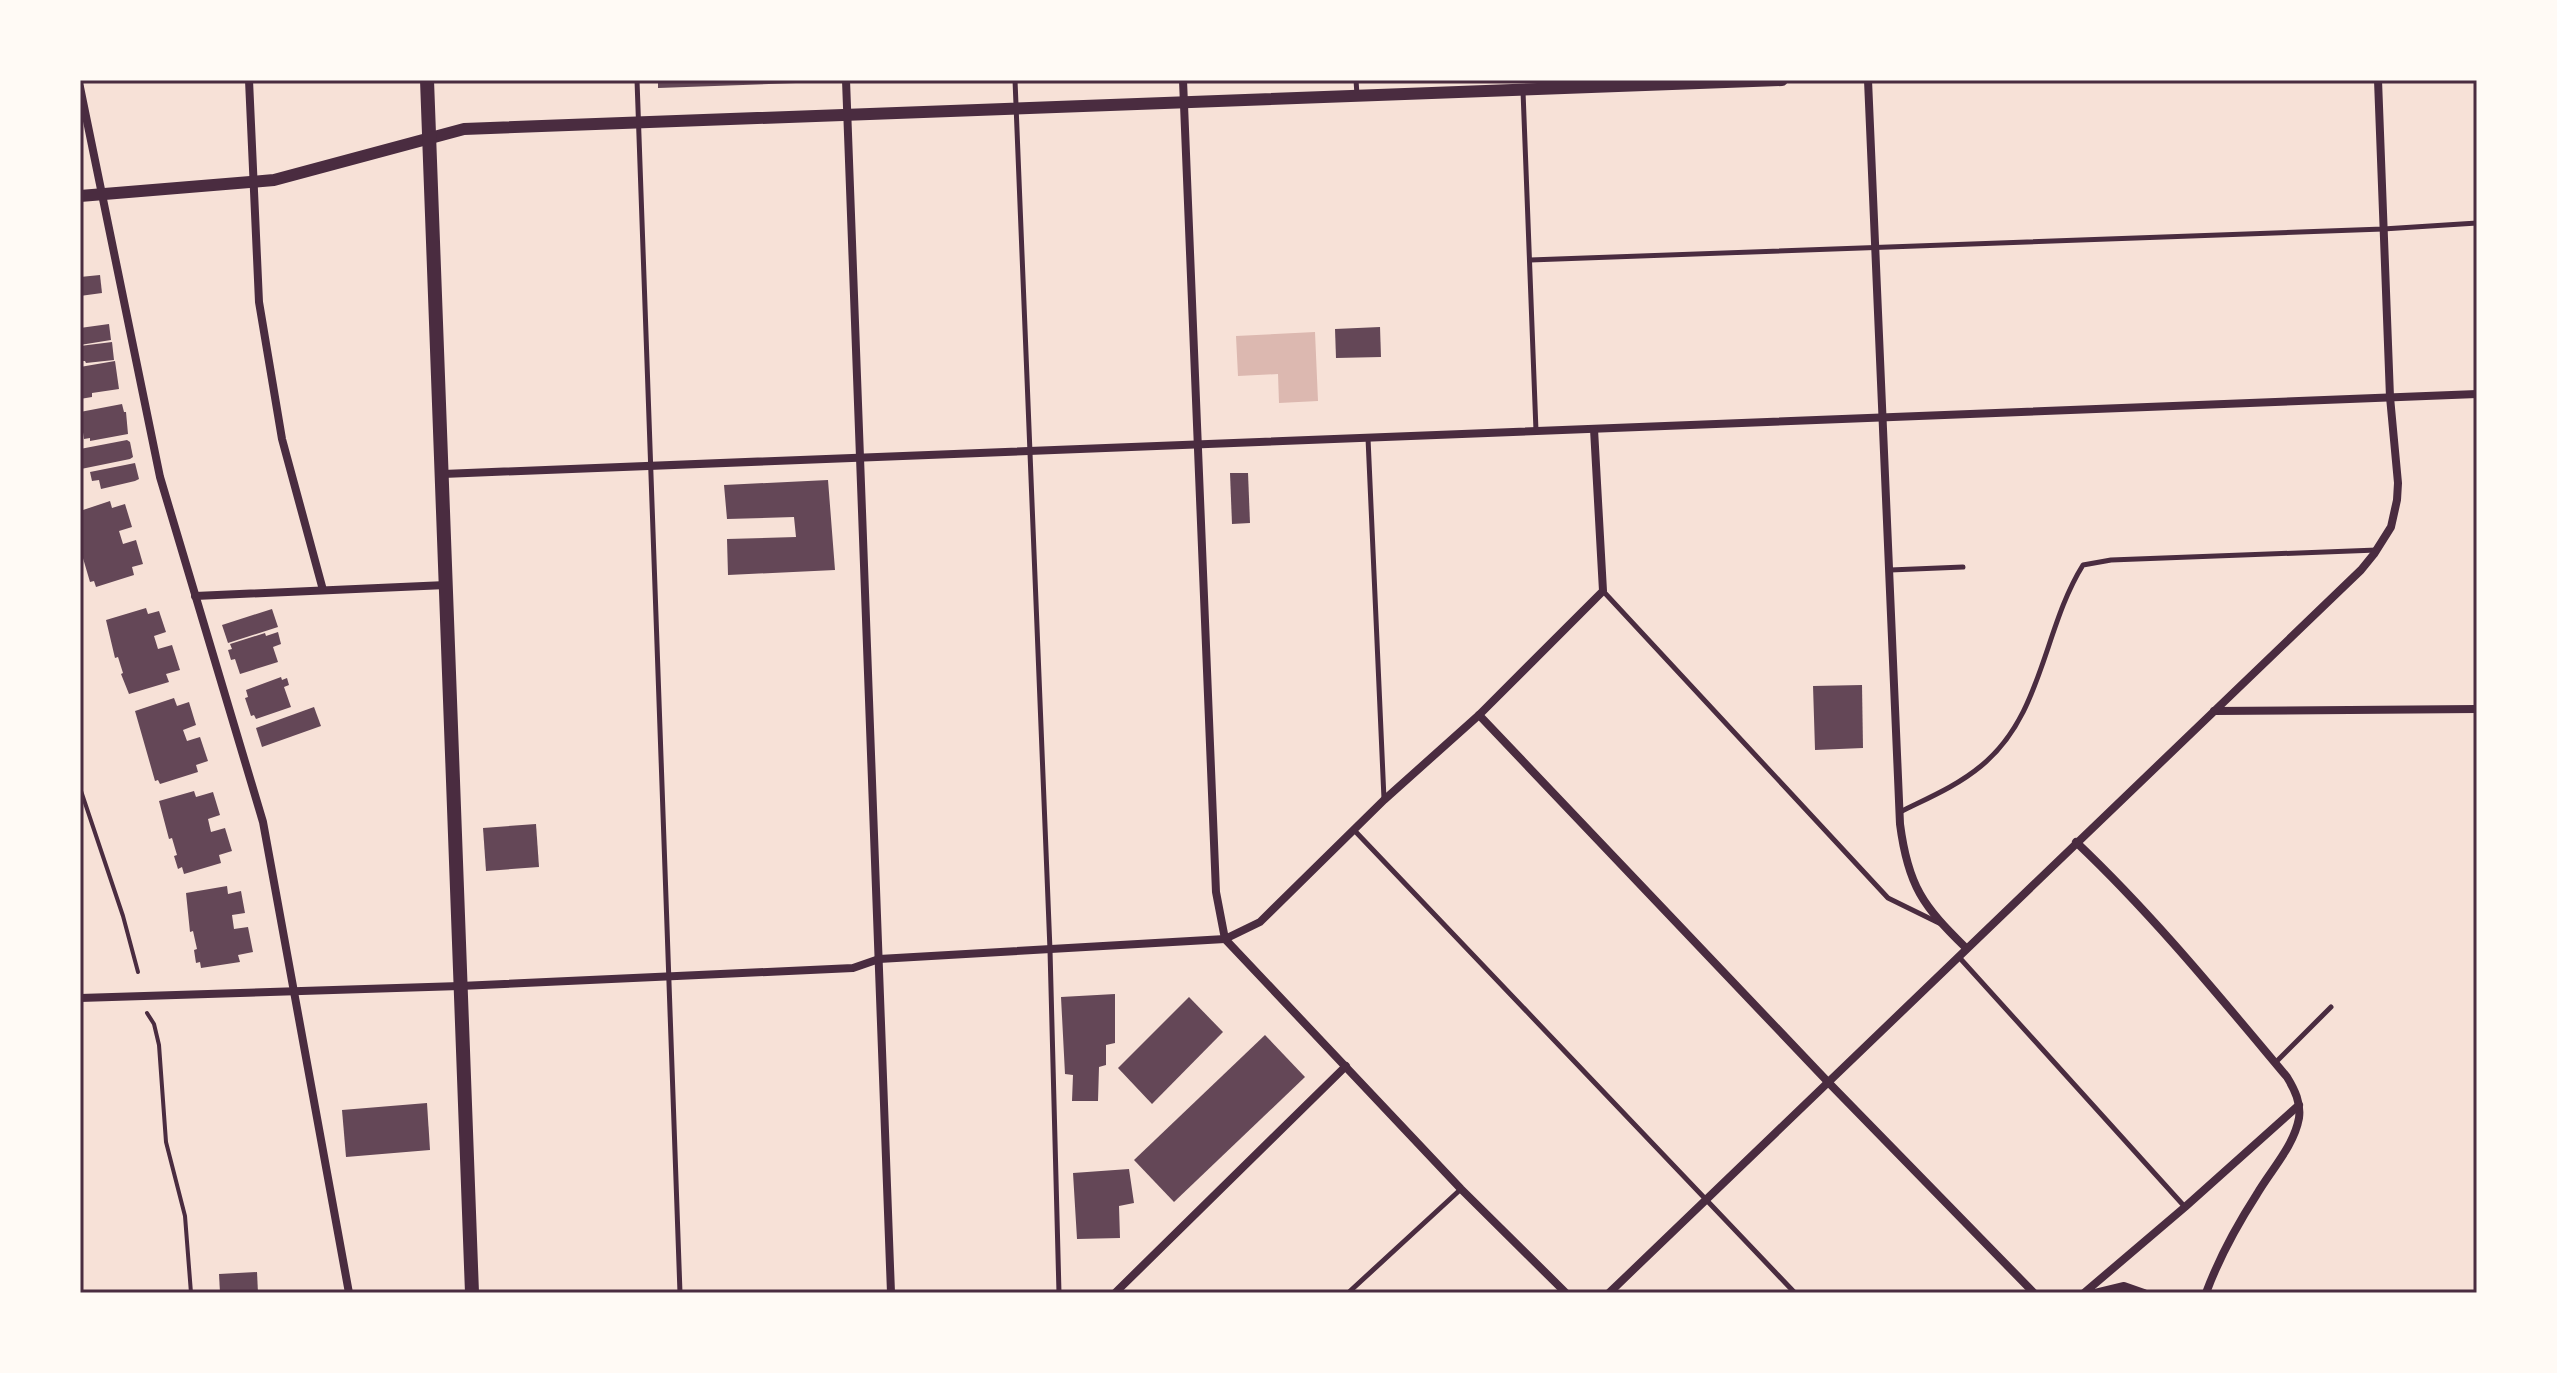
<svg xmlns="http://www.w3.org/2000/svg" width="2557" height="1373" font-family="Ubuntu,sans-serif">
	<style>
		.water { fill: #dcb8b0 }
		.building { fill: #644757 }
		.lines { fill: none; stroke-linecap: round; stroke-linejoin: round }
		.path { stroke: #4a2c40; stroke-width: 4 }
		.service { stroke: #4a2c40; stroke-width: 5 }
		.minor { stroke: #4a2c40; stroke-width: 8 }
		.tertiary { stroke: #4a2c40; stroke-width: 12 }
		.secondary { stroke: #4a2c40; stroke-width: 14 }
		.neatline { fill: none; stroke: #4a2c40; stroke-width: 3 }
	</style>
	<rect width="100%" height="100%" fill="#f7e1d7"/>
	<path class="water" d="M1315,332l3,69 -39,2 -1,-29 -40,2 -2,-40z"/>
	<g class="building">
		<path d="M658,80h138v3l-138,5z"/>
		<path d="M100,275l2,18 -22,3v-19z"/>
		<path d="M109,324l2,16 -31,5v-17z"/>
		<path d="M1380,327l1,30 -45,1 -1,-29z"/>
		<path d="M112,342l2,18 -28,3 -1,-2h-5v-15z"/>
		<path d="M115,361l4,28 -27,4v4l-12,2v-32z"/>
		<path d="M122,404l2,8h2l2,22 -38,7v-3l-6,1 -4,-27z"/>
		<path d="M127,440l3,2 3,15 -3,2 -49,10 -1,-20z"/>
		<path d="M135,463l4,16 -4,2 -34,8 -2,-9 -7,1 -2,-9z"/>
		<path d="M1230,473h18l2,50 -18,1z"/>
		<path d="M828,480l7,90 -107,5 -1,-36 69,-2 -2,-20 -67,2 -3,-34z"/>
		<path d="M110,501l2,7 13,-4 7,23 -13,4 4,13 13,-4 7,24 -11,3 2,8 -38,12 -2,-6 -4,1 -10,-34v-37z"/>
		<path d="M146,608l2,6 11,-3 7,21 -12,4 4,13 14,-4 8,25 -14,4 3,8 -40,12 -8,-20 2,-1 -5,-16 -3,1 -9,-38z"/>
		<path d="M272,609l6,18 -50,16 -6,-18z"/>
		<path d="M278,632l3,12 -8,3 5,15 -38,12 -5,-15 -4,1 -3,-10 4,-1 -2,-5 35,-11 1,3z"/>
		<path d="M281,677l1,3 5,-2 2,7 -5,2 7,20 -35,12 -2,-4 -3,1 -6,-18 3,-1 -2,-7z"/>
		<path d="M1862,685l1,63 -48,2 -2,-64z"/>
		<path d="M174,698l3,8 12,-4 7,23 -13,5 4,11 13,-4 8,24 -12,4 2,7 -38,12 -2,-4 -3,1 -20,-70z"/>
		<path d="M314,707l7,19 -59,21 -6,-19z"/>
		<path d="M194,791l2,6 17,-5 7,23 -12,4 3,13 14,-4 7,23 -13,4 2,8 -37,11 -2,-7 -4,2 -4,-13 3,-1 -5,-17 -3,1 -10,-38z"/>
		<path d="M536,824l3,43 -53,4 -3,-43z"/>
		<path d="M227,886l1,8 13,-3 4,22 -13,2 2,14 14,-2 5,25 -15,3 2,7 -39,6 -1,-6 -4,1 -2,-13 3,-1 -4,-18 -3,1 -4,-39z"/>
		<path d="M1115,994v49l-9,2v20l-7,2 -1,34h-26l1,-26 -8,-1 -4,-77z"/>
		<path d="M1189,997l34,35 -71,72 -34,-36z"/>
		<path d="M1265,1035l40,42 -131,125 -40,-42z"/>
		<path d="M427,1103l3,47 -84,7 -4,-47z"/>
		<path d="M1129,1169l5,34 -15,3 1,32 -43,1 -4,-66z"/>
		<path d="M257,1272l1,21h-38l-1,-19z"/>
	</g>
	<g class="lines">
		<g class="path">
			<path d="M80,788l43,128 15,56"/>
			<path d="M147,1013l7,11 5,21 7,97 19,74 6,77"/>
		</g>
		<g class="service">
			<path d="M637,80l43,1213"/>
			<path d="M1015,80l35,870 9,343"/>
			<path d="M1356,80l1,15"/>
			<path d="M1523,91l13,340"/>
			<path d="M1530,260l853,-31 94,-6"/>
			<path d="M1368,438l16,361"/>
			<path d="M1890,570l73,-3"/>
			<path d="M1603,591l285,307 53,26"/>
			<path d="M1900,812c28,-14 57,-26 81,-46 62,-50 62,-137 102,-201l28,-5 266,-10"/>
			<path d="M1354,830l441,463"/>
			<path d="M1958,956l227,251"/>
			<path d="M2275,1063l56,-56"/>
			<path d="M1348,1293l113,-104"/>
		</g>
		<g class="minor">
			<path d="M249,80l10,222 23,137 41,151"/>
			<path d="M846,80l45,1213"/>
			<path d="M1183,80l33,812 9,47 236,250 105,104"/>
			<path d="M1868,80l32,744c8,62 23,82 66,124"/>
			<path d="M80,87l80,390 103,345 86,471"/>
			<path d="M443,474l2034,-80"/>
			<path d="M195,596l251,-11"/>
			<path d="M2214,711l263,-2"/>
			<path d="M1479,715l349,367 206,211"/>
			<path d="M2076,842c77,73 143,154 211,235 8,13 14,26 12,41 -5,28 -28,52 -42,76 -20,31 -38,64 -51,99"/>
			<path d="M80,998l380,-12 393,-18 26,-9 346,-20 35,-17 124,-122 95,-85 124,-124 -9,-162"/>
			<path d="M1115,1293l231,-227"/>
			<path d="M1609,1293l752,-723 13,-16 17,-27 6,-27 1,-17 -8,-86 -12,-317"/>
			<path d="M2084,1293l101,-86 114,-102"/>
			<path d="M2095,1293l29,-7 20,7"/>
		</g>
		<path class="tertiary" d="M80,196l194,-16 190,-51 1318,-49"/>
		<path class="secondary" d="M427,80l45,1213"/>
	</g>
	<rect width="2557" height="1373" fill="none" stroke="#fffaf5" stroke-width="164"/>
	<rect x="82" y="82" width="2393" height="1209" class="neatline"/>
</svg>
